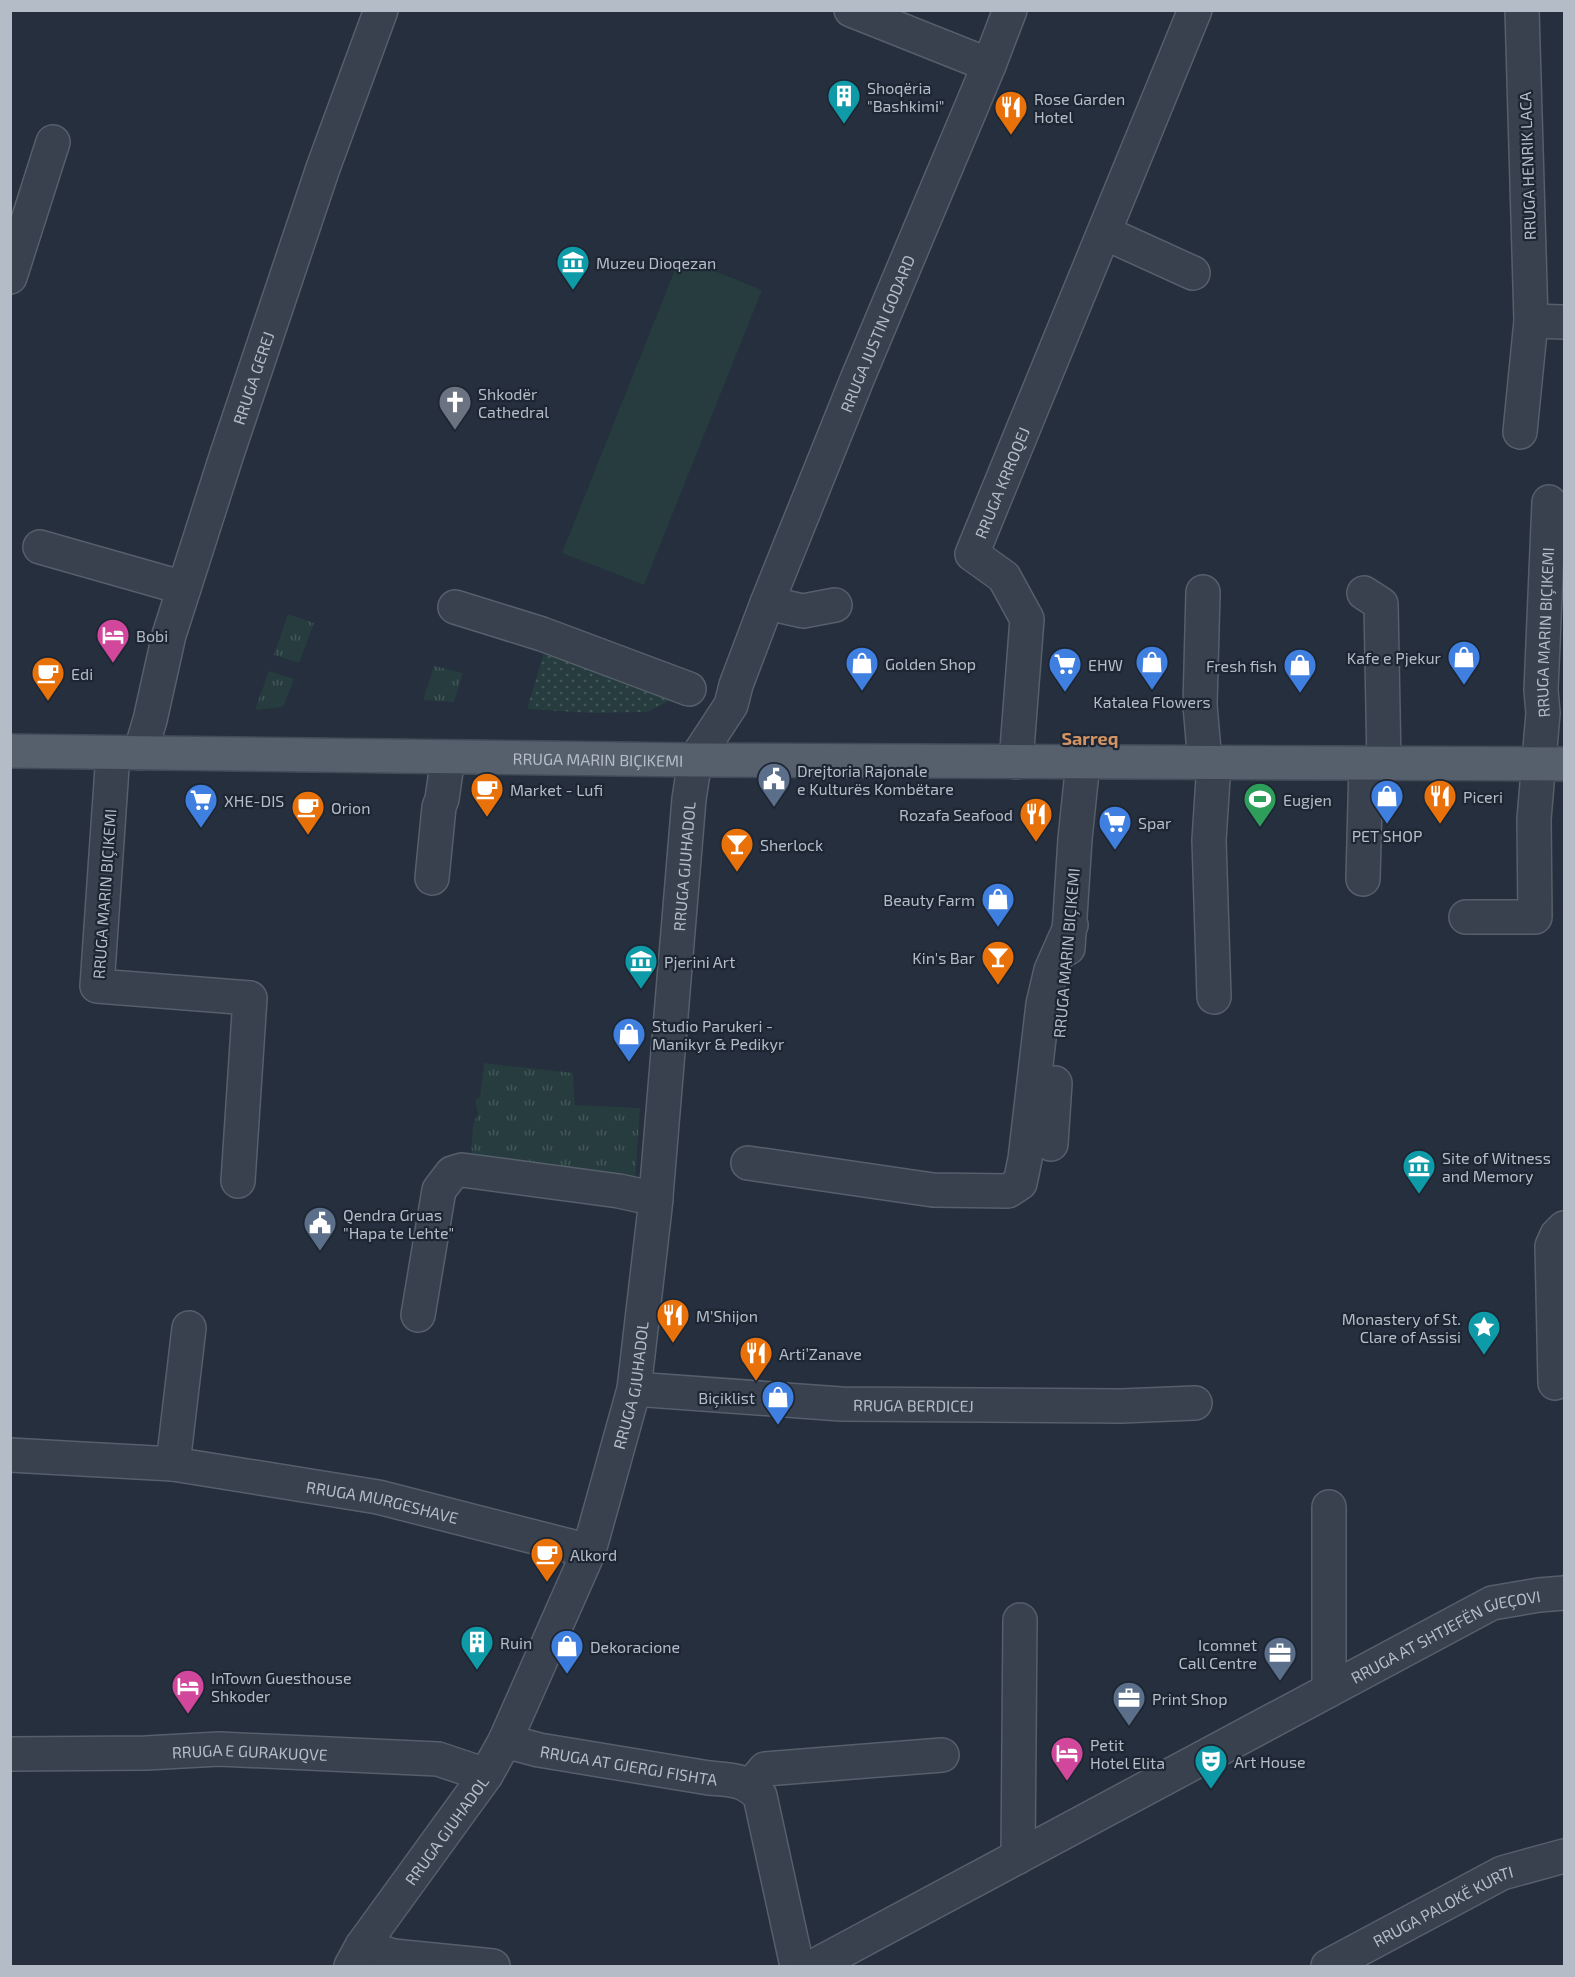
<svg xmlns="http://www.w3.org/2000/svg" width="1575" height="1977" font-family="'Exo 2',sans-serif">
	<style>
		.grass { fill: url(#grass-tufts) }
		.park { fill: #263c3e }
		.garden { fill: url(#garden-dots) }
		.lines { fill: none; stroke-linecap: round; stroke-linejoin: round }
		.minor-casing { stroke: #565f6b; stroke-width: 36 }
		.major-casing { stroke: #414a56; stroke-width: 36 }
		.minor { stroke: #38414d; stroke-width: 33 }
		.major { stroke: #56606d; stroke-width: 33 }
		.labels { text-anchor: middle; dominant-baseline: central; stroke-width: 4.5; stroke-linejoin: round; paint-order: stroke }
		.poi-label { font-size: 16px; fill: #b4bcc8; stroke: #1d2632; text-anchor: start }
		.street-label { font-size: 16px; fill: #b4bcc8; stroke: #1d2632 }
		.neighbourhood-label { font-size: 18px; font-weight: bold; fill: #d29365; stroke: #1d2632 }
	</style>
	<defs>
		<pattern id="grass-tufts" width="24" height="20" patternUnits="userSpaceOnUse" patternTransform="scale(1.5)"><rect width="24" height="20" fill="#263c3e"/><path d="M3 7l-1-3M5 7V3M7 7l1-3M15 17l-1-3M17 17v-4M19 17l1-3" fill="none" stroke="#435658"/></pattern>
		<pattern id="garden-dots" width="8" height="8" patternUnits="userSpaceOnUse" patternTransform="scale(1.5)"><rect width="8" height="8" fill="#263c3e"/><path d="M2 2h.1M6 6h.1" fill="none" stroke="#435658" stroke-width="1.8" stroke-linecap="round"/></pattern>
	</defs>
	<rect width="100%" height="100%" fill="#252f3d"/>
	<g class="grass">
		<path d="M288,614l26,9 -15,40 -25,-8z"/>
		<path d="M434,666l29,7 -9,29 -31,-2z"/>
		<path d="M269,671l25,8 -11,28 -28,3z"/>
		<path d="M484,1063l89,10 2,32 65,3 -5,74 -164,-22 2,-36 5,-10 -3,-14 5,-3z"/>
	</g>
	<path class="park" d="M680,257l82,33 -118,295 -82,-32z"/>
	<path class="garden" d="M544,652l133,45 -30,15 -55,1 -65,-4z"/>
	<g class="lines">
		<g class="minor-casing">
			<g id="minor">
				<path d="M851,10l138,55"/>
				<path d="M1105,233l88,40"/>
				<path d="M10,277l43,-135"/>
				<path d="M1531,321l33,1"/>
				<path d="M1520,432l11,-111 -9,-311"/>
				<path d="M40,547l144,41"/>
				<path d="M1203,592l-3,113 5,58"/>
				<path d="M1364,593l17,11 3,160"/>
				<path d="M767,603l36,8 32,-6"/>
				<path d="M455,607l87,27 147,55"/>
				<path d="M113,753l-16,233 153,12 -12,183"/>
				<path id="s1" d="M140,753l10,-33 19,-85 57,-178 97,-289 58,-158"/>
				<path id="s2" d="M1016,762l11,-143 -23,-42 -32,-23 223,-544"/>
				<path d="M432,878l7,-71 3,-8 6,-42"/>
				<path d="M1363,879l3,-115"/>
				<path id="s3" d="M1466,917h69l-1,-98 9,-106 -2,-23 8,-188"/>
				<path d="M1068,948l7,-109 8,-77"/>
				<path d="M1214,997l-5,-157 5,-77"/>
				<path d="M1051,1144l4,-61"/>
				<path d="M748,1163l185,27 75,1 12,-8 5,-24 18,-155 8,-34 20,-45"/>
				<path d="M418,1315l21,-125 13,-17 10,-3 157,21 37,8"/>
				<path d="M1555,1383l-3,-137 5,-11 7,-7"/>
				<path id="s4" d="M634,1389l207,15 280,2 74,-3"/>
				<path id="s5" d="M10,1455l163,9 205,33 211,54"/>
				<path d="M173,1464l16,-136"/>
				<path d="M1329,1507v183"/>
				<path id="s6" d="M505,1741l34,9 170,28c22,2 36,1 51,18l37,170"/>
				<path id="s7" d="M10,1754l136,-1 73,-4 219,10 48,16"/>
				<path d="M751,1786l14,-17 177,-14"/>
				<path d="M1018,1857l2,-237"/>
				<path d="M362,1946l31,10 100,10"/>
				<path id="s8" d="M351,1966l11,-20 124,-171 19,-34 84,-190 45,-162 21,-181 34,-409 6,-39 36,-55 5,-20 31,-82 91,-226 131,-312 21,-55"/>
				<path id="s9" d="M814,1966l678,-363 47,-8 25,-2"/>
				<path id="s10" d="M1328,1966l174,-93 62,-17"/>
			</g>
		</g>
		<g class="major-casing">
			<g id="major">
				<path id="s11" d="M10,751l685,9 869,4"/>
			</g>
		</g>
		<use href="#minor" class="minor"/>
		<use href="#major" class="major"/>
	</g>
	<defs>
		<g id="building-pin" transform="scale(1.725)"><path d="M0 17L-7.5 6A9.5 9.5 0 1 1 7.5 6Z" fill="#0f9aa8" stroke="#1d2632"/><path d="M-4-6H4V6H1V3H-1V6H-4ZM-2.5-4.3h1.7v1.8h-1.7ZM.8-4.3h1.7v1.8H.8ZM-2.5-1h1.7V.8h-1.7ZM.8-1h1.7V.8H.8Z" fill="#fff"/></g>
		<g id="restaurant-pin" transform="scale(1.725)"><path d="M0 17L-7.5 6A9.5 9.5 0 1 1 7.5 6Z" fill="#e8710a" stroke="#1d2632"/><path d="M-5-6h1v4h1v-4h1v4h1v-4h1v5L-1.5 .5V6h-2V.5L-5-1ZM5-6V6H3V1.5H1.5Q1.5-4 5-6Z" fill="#fff"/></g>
		<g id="museum-pin" transform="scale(1.725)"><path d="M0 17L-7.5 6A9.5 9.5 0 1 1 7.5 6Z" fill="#0f9aa8" stroke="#1d2632"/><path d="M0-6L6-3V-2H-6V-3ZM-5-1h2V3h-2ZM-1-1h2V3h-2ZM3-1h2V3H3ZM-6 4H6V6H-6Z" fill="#fff"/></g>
		<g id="church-pin" transform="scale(1.725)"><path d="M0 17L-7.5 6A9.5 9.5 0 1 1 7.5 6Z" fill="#6b7280" stroke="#1d2632"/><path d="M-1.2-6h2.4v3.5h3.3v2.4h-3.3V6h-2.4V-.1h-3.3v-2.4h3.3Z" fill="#fff"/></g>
		<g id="hotel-pin" transform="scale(1.725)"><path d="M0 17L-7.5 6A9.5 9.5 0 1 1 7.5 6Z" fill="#d1479c" stroke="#1d2632"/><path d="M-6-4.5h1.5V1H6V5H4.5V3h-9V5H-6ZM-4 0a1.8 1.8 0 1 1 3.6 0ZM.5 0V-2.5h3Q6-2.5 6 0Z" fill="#fff"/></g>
		<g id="shop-pin" transform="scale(1.725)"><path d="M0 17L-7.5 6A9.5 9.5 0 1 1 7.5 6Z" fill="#3f7fe0" stroke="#1d2632"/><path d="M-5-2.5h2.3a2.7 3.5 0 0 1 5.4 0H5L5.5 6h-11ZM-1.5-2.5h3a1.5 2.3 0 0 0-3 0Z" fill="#fff"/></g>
		<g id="supermarket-pin" transform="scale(1.725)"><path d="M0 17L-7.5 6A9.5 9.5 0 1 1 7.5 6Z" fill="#3f7fe0" stroke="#1d2632"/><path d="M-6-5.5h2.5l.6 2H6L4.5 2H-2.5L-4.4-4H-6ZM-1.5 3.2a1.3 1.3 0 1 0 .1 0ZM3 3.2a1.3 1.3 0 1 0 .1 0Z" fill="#fff"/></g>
		<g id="cafe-pin" transform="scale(1.725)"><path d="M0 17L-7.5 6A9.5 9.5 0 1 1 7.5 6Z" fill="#e8710a" stroke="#1d2632"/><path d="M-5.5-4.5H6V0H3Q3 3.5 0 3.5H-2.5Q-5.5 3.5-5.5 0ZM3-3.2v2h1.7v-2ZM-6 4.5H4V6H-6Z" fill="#fff"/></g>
		<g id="civic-pin" transform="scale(1.725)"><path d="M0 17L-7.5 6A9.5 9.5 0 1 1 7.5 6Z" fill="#5c6f8a" stroke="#1d2632"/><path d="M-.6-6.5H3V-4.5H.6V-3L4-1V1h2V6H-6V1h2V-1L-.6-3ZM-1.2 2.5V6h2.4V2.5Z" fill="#fff"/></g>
		<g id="stadium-pin" transform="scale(1.725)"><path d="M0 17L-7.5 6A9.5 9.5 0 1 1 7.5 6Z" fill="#2e9e5b" stroke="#1d2632"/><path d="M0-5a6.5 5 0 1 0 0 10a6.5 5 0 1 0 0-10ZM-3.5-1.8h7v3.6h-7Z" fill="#fff"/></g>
		<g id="bar-pin" transform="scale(1.725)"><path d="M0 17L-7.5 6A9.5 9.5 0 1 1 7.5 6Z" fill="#e8710a" stroke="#1d2632"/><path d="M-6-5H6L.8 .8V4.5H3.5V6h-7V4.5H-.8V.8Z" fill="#fff"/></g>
		<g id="sight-pin" transform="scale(1.725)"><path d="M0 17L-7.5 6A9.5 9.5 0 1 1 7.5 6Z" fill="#0f9aa8" stroke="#1d2632"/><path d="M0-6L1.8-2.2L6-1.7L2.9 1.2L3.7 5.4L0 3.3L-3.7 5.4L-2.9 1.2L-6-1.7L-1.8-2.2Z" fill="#fff"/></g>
		<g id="office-pin" transform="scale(1.725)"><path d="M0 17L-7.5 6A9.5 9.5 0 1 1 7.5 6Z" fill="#5c6f8a" stroke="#1d2632"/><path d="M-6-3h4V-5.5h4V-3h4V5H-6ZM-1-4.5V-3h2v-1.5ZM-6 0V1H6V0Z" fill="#fff"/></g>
		<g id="theatre-pin" transform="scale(1.725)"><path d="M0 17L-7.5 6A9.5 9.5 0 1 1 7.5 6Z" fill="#0f9aa8" stroke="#1d2632"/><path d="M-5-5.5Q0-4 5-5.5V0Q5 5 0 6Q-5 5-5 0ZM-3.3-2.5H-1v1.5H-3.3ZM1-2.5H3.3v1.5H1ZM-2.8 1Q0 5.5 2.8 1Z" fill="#fff"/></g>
	</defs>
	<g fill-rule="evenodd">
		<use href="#building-pin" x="844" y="96"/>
		<use href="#restaurant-pin" x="1011" y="107"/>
		<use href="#museum-pin" x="573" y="262"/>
		<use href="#church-pin" x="455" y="402"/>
		<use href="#hotel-pin" x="113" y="635"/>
		<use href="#shop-pin" x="1464" y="657"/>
		<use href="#shop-pin" x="1152" y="662"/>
		<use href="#shop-pin" x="862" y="663"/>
		<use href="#supermarket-pin" x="1065" y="664"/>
		<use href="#shop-pin" x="1300" y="665"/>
		<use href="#cafe-pin" x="48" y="673"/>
		<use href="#civic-pin" x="774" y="779"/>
		<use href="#cafe-pin" x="487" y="789"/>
		<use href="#shop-pin" x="1387" y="796"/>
		<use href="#restaurant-pin" x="1440" y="796"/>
		<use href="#stadium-pin" x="1260" y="799"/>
		<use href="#supermarket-pin" x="201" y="800"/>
		<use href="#cafe-pin" x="308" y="807"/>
		<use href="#restaurant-pin" x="1036" y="814"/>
		<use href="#supermarket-pin" x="1115" y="822"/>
		<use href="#bar-pin" x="737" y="844"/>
		<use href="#shop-pin" x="998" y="899"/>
		<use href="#bar-pin" x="998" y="957"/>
		<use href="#museum-pin" x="641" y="961"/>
		<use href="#shop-pin" x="629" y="1034"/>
		<use href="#museum-pin" x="1419" y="1166"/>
		<use href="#civic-pin" x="320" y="1223"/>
		<use href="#restaurant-pin" x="673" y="1315"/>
		<use href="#sight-pin" x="1484" y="1327"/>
		<use href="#restaurant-pin" x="756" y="1353"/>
		<use href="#shop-pin" x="778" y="1397"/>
		<use href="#cafe-pin" x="547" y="1554"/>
		<use href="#building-pin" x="477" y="1642"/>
		<use href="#shop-pin" x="567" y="1646"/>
		<use href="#office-pin" x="1280" y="1653"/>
		<use href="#hotel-pin" x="188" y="1686"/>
		<use href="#office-pin" x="1129" y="1698"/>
		<use href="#hotel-pin" x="1067" y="1753"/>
		<use href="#theatre-pin" x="1211" y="1761"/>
	</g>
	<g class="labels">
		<g class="poi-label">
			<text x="867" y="87">Shoqëria<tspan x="867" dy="18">"Bashkimi"</tspan></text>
			<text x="1034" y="98">Rose Garden<tspan x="1034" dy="18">Hotel</tspan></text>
			<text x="596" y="262">Muzeu Dioqezan</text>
			<text x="478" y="393">Shkodër<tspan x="478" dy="18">Cathedral</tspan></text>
			<text x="136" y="635">Bobi</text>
			<text x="1441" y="657" text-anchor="end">Kafe e Pjekur</text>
			<text x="885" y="663">Golden Shop</text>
			<text x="1088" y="664">EHW</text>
			<text x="1277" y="665" text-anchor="end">Fresh fish</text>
			<text x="71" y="673">Edi</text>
			<text x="1152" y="701" text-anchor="middle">Katalea Flowers</text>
			<text x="797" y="770">Drejtoria Rajonale<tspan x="797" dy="18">e Kulturës Kombëtare</tspan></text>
			<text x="510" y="789">Market - Lufi</text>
			<text x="1463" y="796">Piceri</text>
			<text x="1283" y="799">Eugjen</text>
			<text x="224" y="800">XHE-DIS</text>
			<text x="331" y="807">Orion</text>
			<text x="1013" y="814" text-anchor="end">Rozafa Seafood</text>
			<text x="1138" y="822">Spar</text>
			<text x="1387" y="835" text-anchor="middle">PET SHOP</text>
			<text x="760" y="844">Sherlock</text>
			<text x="975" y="899" text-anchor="end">Beauty Farm</text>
			<text x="975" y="957" text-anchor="end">Kin's Bar</text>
			<text x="664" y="961">Pjerini Art</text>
			<text x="652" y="1025">Studio Parukeri -<tspan x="652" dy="18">Manikyr &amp; Pedikyr</tspan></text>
			<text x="1442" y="1157">Site of Witness<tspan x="1442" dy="18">and Memory</tspan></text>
			<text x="343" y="1214">Qendra Gruas<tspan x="343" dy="18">"Hapa te Lehte"</tspan></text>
			<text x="696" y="1315">M'Shijon</text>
			<text x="1461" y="1318" text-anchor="end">Monastery of St.<tspan x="1461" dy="18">Clare of Assisi</tspan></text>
			<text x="779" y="1353">Arti’Zanave</text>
			<text x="755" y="1397" text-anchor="end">Biçiklist</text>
			<text x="570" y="1554">Alkord</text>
			<text x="500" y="1642">Ruin</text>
			<text x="1257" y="1644" text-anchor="end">Icomnet<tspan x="1257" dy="18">Call Centre</tspan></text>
			<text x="590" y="1646">Dekoracione</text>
			<text x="211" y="1677">InTown Guesthouse<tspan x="211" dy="18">Shkoder</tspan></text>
			<text x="1152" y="1698">Print Shop</text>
			<text x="1090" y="1744">Petit<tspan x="1090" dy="18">Hotel Elita</tspan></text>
			<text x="1234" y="1761">Art House</text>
		</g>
		<g class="street-label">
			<text transform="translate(1527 166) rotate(-92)">RRUGA HENRIK LACA</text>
			<text stroke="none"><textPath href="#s8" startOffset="1746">RRUGA JUSTIN GODARD</textPath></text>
			<text stroke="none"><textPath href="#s1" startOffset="392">RRUGA GEREJ</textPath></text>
			<text stroke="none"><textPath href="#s2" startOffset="308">RRUGA KRROQEJ</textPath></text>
			<text stroke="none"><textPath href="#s3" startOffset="354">RRUGA MARIN BIÇIKEMI</textPath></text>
			<text stroke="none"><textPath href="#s11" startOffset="588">RRUGA MARIN BIÇIKEMI</textPath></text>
			<text stroke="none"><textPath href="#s8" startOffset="1174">RRUGA GJUHADOL</textPath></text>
			<text transform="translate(104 894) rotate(-86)">RRUGA MARIN BIÇIKEMI</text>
			<text transform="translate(1066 953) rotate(-85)">RRUGA MARIN BIÇIKEMI</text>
			<text stroke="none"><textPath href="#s8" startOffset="652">RRUGA GJUHADOL</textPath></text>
			<text stroke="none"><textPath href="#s4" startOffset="280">RRUGA BERDICEJ</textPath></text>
			<text stroke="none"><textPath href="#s5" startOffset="376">RRUGA MURGESHAVE</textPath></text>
			<text stroke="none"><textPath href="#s9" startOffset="714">RRUGA AT SHTJEFËN GJEÇOVI</textPath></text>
			<text stroke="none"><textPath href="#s7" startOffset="240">RRUGA E GURAKUQVE</textPath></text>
			<text stroke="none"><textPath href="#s6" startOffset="126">RRUGA AT GJERGJ FISHTA</textPath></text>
			<text stroke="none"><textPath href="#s8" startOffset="166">RRUGA GJUHADOL</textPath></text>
			<text stroke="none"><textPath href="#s10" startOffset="130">RRUGA PALOKË KURTI</textPath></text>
		</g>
		<g class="neighbourhood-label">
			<text x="1090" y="738">Sarreq</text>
		</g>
	</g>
	<rect width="1575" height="1977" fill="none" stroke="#b4bcc8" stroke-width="24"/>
</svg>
